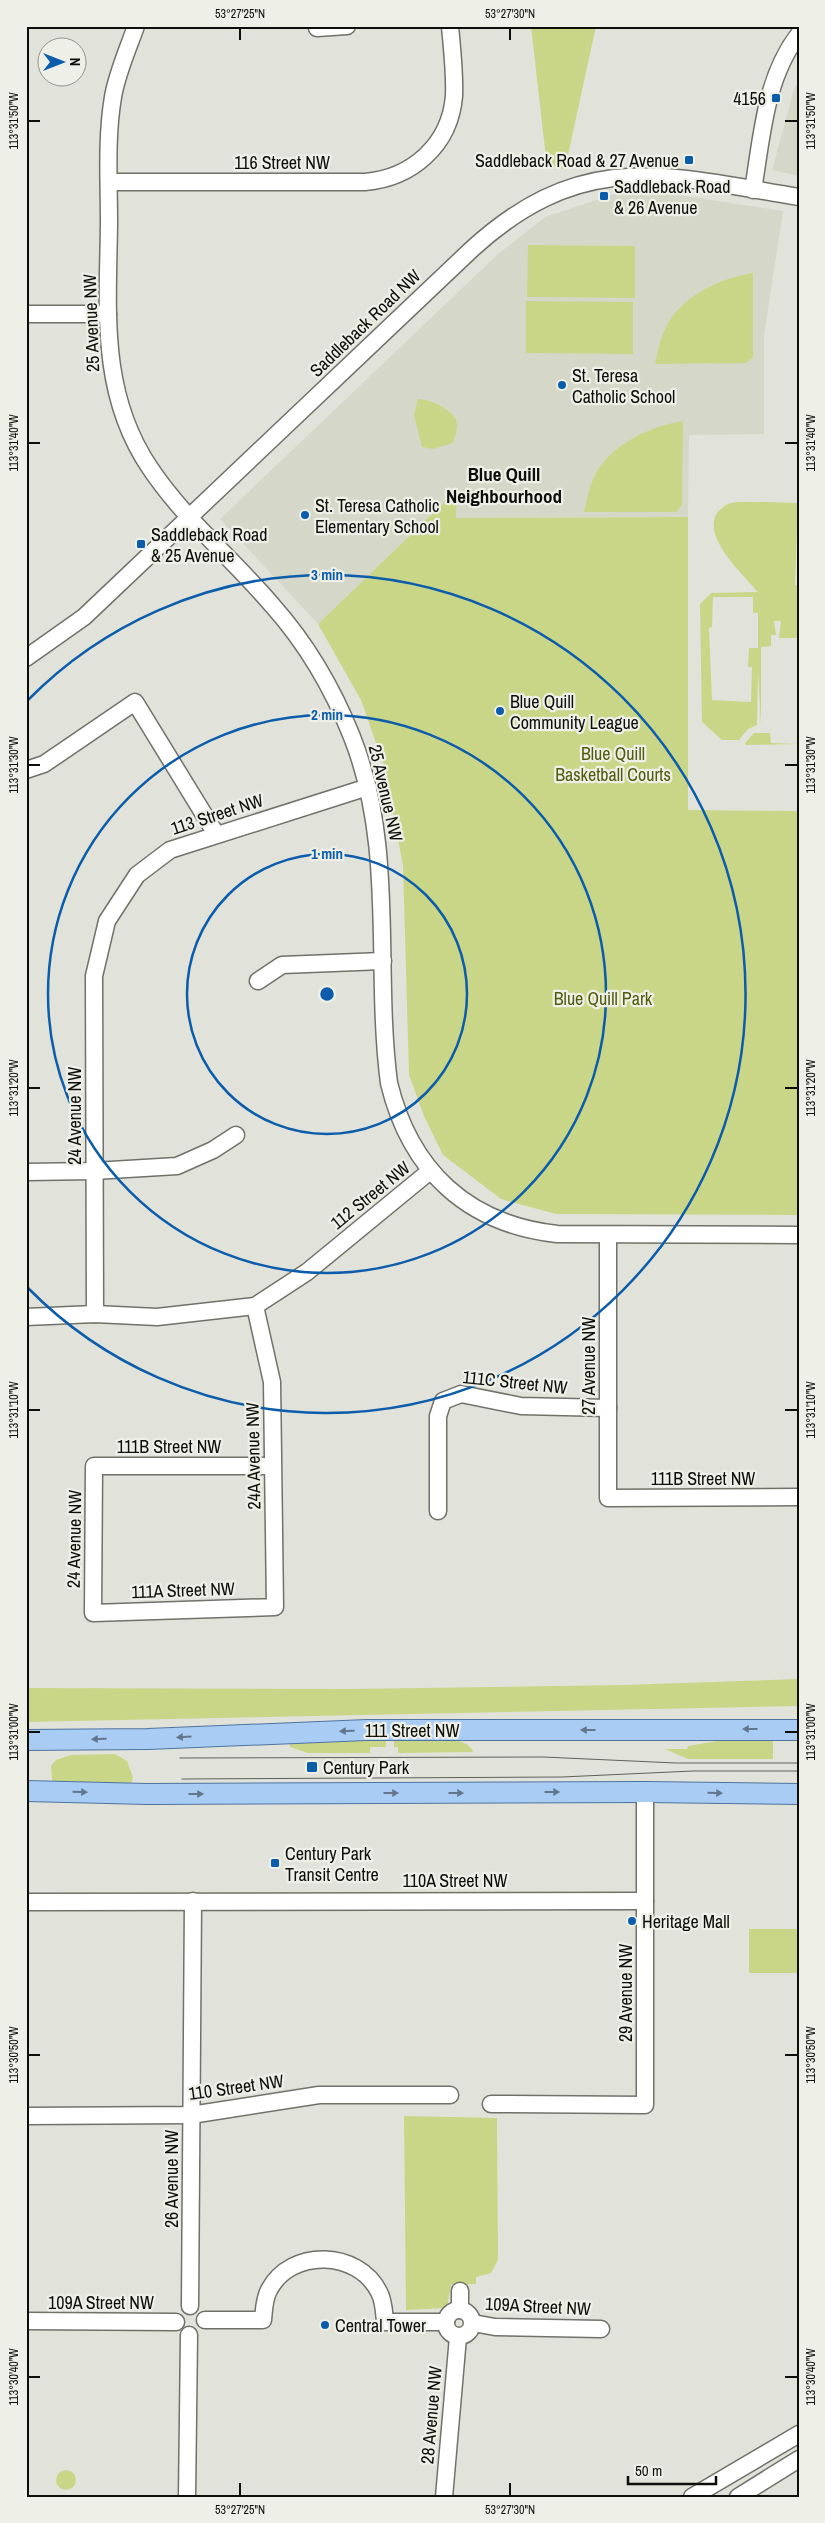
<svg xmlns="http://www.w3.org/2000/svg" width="825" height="2523" font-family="'Archivo Narrow',sans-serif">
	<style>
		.built { fill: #d5d8c8 }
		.green { fill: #cad687; fill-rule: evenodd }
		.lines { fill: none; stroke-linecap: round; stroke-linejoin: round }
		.minor-casing { stroke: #707169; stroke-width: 19 }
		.major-casing { stroke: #4d739f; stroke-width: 22 }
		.minor { stroke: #fff; stroke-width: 16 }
		.major { stroke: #a9ccf5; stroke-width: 20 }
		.tram { stroke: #5f605b; stroke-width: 1 }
		.oneway { fill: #63768b }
		.ticks { fill: none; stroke: #0d0d0a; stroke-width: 2 }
		.ring { fill: none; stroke: #0b5cab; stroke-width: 2.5 }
		.poi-dot { fill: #0b5cab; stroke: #eef0e7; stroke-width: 2 }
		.labels { text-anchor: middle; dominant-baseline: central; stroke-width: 4.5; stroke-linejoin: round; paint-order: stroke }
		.poi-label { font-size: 18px; fill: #0d0d0a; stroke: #eef0e7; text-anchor: start }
		.street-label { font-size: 18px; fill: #0d0d0a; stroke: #eef0e7 }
		.park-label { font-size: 18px; fill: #525a0c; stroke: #eef0e7 }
		.neighbourhood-label { font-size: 19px; font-weight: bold; fill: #0d0d0a; stroke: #eef0e7 }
		.centre { fill: #0b5cab; stroke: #eef0e7; stroke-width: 2.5 }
		.ring-label { font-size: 15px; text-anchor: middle; font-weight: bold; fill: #0b5cab; stroke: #eef0e7; stroke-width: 4.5; stroke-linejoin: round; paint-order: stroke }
		.neatline { fill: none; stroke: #0d0d0a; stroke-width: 2 }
		.ticks-label { font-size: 12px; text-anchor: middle; fill: #0d0d0a }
	</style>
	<rect width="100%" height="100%" fill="#e1e3da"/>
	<g class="built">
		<path d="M799,81v95l-27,-6 22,-81z"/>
		<path d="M654,191l129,20 -19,125v98l-75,1 -1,82 -232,1v-27l-138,133 -98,-105 278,-265 47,-37 75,-25z"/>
	</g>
	<g class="green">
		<path d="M531,26h65l-31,143 -18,-2z"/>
		<path d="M528,245l107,1v52l-108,-1z"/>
		<path d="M753,273v84l-7,6 -91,1c3,-14 6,-29 13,-41 17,-29 54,-45 85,-50z"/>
		<path d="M526,301l107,1v52l-107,-1z"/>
		<path d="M418,399c12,0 37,11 39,24 1,7 -2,13 -4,20l-20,6 -11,-2 -8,-32z"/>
		<path d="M683,421l-1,84 -6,7h-92c3,-14 6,-28 13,-41 17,-28 54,-45 86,-50z"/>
		<path d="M456,491v27l232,-1v293l111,1v404l-243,-1 -55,-15 -58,-44 -19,-39 -15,-41 -6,-209 -18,-97 -24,-69 -43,-76z"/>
		<path d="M765,502l33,1 -3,82 4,1v52h-20l2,-17h-7l2,14h-5v11l-10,1v78l-3,-53 -1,53 -9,4 -9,11h-17l-20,-18 -2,-118 11,-11 47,-1c-15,-18 -68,-65 -32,-87 8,-5 29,-2 39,-3zM713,597h40v16h5v35h-9l-1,19h4l-1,35 -39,-2 -3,-72 3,-1z"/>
		<path d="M754,733h16l1,10 28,1 -53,1 -1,-2z"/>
		<path d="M799,1679v27l-773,16v-34l324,1 274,-4z"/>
		<path d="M740,1737h33v22h-85l-23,-10h22l1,-3z"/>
		<path d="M394,1738c17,0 75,-5 79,14l-75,1v-6h-4z"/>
		<path d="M386,1739v8h-16v6h-62l-18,-6v-3l30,-4z"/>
		<path d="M115,1754l12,7 6,16 -2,7 -77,-2 -2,-2 -1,-14 5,-6 15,-5z"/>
		<rect x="749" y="1929" width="50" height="44"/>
		<path d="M404,2116l93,2 1,142 -7,13 -15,4v7h-25l-4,24 -41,2z"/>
		<circle cx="66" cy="2480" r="10"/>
	</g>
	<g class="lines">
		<g class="minor-casing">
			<g id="minor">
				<path d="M136,26c-8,23 -19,47 -23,71 -7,41 -4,85 -4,126 -1,86 -10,170 41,245 34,51 82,90 122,137 34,38 61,84 80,132 44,111 22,231 37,346 21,87 78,141 168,151l242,1"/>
				<path d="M317,28l30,-2"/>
				<path d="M109,182h256c47,-4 85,-37 89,-86 1,-23 -2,-47 -4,-70"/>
				<path d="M753,190c9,-54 12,-112 46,-156"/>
				<path d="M26,314h82"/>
				<path d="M26,658l58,-41 388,-368c111,-101 194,-74 327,-52"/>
				<path d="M26,770l18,-6 91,-62 81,132"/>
				<path d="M258,981l24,-16 101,-4"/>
				<path d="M26,1172l68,-1 83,-5 36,-16 23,-15"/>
				<path d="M608,1235v263l191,-1"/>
				<path d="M255,1306l17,76 3,225 -182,6 1,-147h179"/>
				<path d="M95,1314l-1,-338 13,-55 30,-46 33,-25 198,-63"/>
				<path d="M26,1317l69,-3 62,3 98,-11 52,-34 123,-101"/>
				<path d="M438,1511v-95l5,-15 18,-7 60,12 87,2"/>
				<path d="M26,1902l619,-1"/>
				<path d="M491,2104l154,1v-313"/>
				<path d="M26,2116l165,-1 128,-20h131"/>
				<path d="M190,2306l3,-405"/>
				<circle cx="459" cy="2323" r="13"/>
				<path d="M460,2310v-19"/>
				<path d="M205,2320h58c1,-10 1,-21 6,-30 22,-42 89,-40 110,2 5,9 5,20 6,30h61"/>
				<path d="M26,2321l150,1"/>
				<path d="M473,2323l22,4 106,2"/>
				<path d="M187,2497l2,-162"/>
				<path d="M444,2497l14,-160"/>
				<path d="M692,2497l107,-63"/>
				<path d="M738,2497l61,-38"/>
			</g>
		</g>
		<g class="major-casing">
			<g id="major">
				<path d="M26,1740l122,-1 219,-9h432"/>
				<path d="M26,1791l121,3 498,-2 154,2"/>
			</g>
		</g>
		<use href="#minor" class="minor"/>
		<use href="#major" class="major"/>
		<g class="tram">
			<path d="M180,1758l363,-1 133,6h123"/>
			<path d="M182,1779l380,-2 131,-6h106"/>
		</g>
	</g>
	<defs><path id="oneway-solid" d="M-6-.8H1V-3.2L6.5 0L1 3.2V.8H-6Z" transform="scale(1.25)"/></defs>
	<g class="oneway">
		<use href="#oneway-solid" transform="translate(750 1729) rotate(-180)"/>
		<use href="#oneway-solid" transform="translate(588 1730) rotate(180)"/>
		<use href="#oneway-solid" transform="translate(347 1731) rotate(179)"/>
		<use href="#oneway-solid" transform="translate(184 1737) rotate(177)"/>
		<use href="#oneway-solid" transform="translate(99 1739) rotate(179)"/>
		<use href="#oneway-solid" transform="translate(80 1792) rotate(2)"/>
		<use href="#oneway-solid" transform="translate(552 1792)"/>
		<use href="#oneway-solid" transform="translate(391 1793)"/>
		<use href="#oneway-solid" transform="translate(456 1793)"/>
		<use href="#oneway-solid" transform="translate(715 1793) rotate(1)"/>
		<use href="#oneway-solid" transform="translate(196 1794)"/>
	</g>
	<path class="ticks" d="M240,28v12M510,28v12M28,121h12M785,121h13M28,443h12M785,443h13M28,765h12M785,765h13M28,1088h12M785,1088h13M28,1410h12M785,1410h13M28,1732h12M785,1732h13M28,2055h12M785,2055h13M28,2377h12M785,2377h13M240,2483v13M510,2483v13"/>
	<g class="ring">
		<circle cx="327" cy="994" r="140"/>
		<circle cx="327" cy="994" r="279"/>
		<path d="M28 700A419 419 0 1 1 28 1288"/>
	</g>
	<g class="poi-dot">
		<rect x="771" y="93" width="10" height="10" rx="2.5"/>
		<rect x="684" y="155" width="10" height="10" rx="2.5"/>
		<rect x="599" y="191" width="10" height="10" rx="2.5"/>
		<circle cx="562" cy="385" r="5"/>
		<circle cx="305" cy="515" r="5"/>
		<rect x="136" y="539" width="10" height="10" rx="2.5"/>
		<circle cx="500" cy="711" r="5"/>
		<rect x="306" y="1761" width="12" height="12" rx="2.5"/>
		<rect x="270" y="1858" width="10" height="10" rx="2.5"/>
		<circle cx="632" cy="1921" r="5"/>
		<circle cx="325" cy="2325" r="5"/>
	</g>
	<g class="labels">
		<g class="poi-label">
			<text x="766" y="98" text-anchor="end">4156</text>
			<text x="679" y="160" text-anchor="end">Saddleback Road &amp; 27 Avenue</text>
			<text x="614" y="186">Saddleback Road<tspan x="614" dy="21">&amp; 26 Avenue</tspan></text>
			<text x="572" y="375">St. Teresa<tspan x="572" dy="21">Catholic School</tspan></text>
			<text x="315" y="505">St. Teresa Catholic<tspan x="315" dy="21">Elementary School</tspan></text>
			<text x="151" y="534">Saddleback Road<tspan x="151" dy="21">&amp; 25 Avenue</tspan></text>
			<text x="510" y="701">Blue Quill<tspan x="510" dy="21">Community League</tspan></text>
			<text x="323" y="1767">Century Park</text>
			<text x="285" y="1853">Century Park<tspan x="285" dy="21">Transit Centre</tspan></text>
			<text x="642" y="1921">Heritage Mall</text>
			<text x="335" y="2325">Central Tower</text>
		</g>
		<g class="street-label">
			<text x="282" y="162">116 Street NW</text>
			<text transform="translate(91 323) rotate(-92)">25 Avenue NW</text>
			<text transform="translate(365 323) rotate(-44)">Saddleback Road NW</text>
			<text transform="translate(386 793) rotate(77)">25 Avenue NW</text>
			<text transform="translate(217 814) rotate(-18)">113 Street NW</text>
			<text transform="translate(74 1116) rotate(-90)">24 Avenue NW</text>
			<text transform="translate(370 1195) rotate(-39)">112 Street NW</text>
			<text transform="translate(588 1366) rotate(-90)">27 Avenue NW</text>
			<text transform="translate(515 1382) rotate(6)">111C Street NW</text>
			<text x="169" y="1446">111B Street NW</text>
			<text transform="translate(253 1456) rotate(-91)">24A Avenue NW</text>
			<text x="703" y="1478">111B Street NW</text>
			<text transform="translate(74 1539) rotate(-89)">24 Avenue NW</text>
			<text transform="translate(183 1590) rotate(-2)">111A Street NW</text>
			<text x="412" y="1730">111 Street NW</text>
			<text x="455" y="1880">110A Street NW</text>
			<text transform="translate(625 1993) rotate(-90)">29 Avenue NW</text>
			<text transform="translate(236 2087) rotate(-8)">110 Street NW</text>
			<text transform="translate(171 2179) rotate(-90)">26 Avenue NW</text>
			<text x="101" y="2302">109A Street NW</text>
			<text transform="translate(538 2306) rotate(3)">109A Street NW</text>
			<text transform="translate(431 2415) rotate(-85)">28 Avenue NW</text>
		</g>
		<g class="park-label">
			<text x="613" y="753">Blue Quill<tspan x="613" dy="21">Basketball Courts</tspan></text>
			<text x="603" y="998">Blue Quill Park</text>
		</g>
		<g class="neighbourhood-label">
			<text x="504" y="474">Blue Quill<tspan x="504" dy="22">Neighbourhood</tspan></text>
		</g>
	</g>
	<circle cx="327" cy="994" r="8" class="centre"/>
	<g class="ring-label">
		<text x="327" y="580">3 min</text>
		<text x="327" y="720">2 min</text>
		<text x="327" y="859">1 min</text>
	</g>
	<rect width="825" height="2523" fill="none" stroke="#eef0e7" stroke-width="55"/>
	<g transform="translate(62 62) rotate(90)"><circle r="24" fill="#eef0e7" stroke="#94958f"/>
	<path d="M0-4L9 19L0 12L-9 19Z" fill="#0b5cab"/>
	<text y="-8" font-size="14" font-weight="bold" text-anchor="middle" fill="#0d0d0a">N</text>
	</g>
	<path d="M628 2476v8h88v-8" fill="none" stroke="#0d0d0a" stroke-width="2.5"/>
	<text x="635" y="2476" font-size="15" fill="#0d0d0a" stroke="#eef0e7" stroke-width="4" paint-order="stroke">50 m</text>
	<rect x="28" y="28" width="770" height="2468" class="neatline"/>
	<g class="ticks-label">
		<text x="240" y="18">53°27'25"N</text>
		<text x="510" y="18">53°27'30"N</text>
		<text transform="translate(811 121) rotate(-90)" y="4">113°31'50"W</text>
		<text transform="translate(14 121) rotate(-90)" y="4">113°31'50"W</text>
		<text transform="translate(811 443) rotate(-90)" y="4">113°31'40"W</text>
		<text transform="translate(14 443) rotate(-90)" y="4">113°31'40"W</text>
		<text transform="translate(14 765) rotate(-90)" y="4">113°31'30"W</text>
		<text transform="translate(811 765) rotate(-90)" y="4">113°31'30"W</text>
		<text transform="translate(14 1088) rotate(-90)" y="4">113°31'20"W</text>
		<text transform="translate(811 1088) rotate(-90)" y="4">113°31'20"W</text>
		<text transform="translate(811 1410) rotate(-90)" y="4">113°31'10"W</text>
		<text transform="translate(14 1410) rotate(-90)" y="4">113°31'10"W</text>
		<text transform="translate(811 1732) rotate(-90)" y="4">113°31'00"W</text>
		<text transform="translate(14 1732) rotate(-90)" y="4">113°31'00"W</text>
		<text transform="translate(14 2055) rotate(-90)" y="4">113°30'50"W</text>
		<text transform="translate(811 2055) rotate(-90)" y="4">113°30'50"W</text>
		<text transform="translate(811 2377) rotate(-90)" y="4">113°30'40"W</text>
		<text transform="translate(14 2377) rotate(-90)" y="4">113°30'40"W</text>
		<text x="240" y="2514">53°27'25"N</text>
		<text x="510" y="2514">53°27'30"N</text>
	</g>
</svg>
